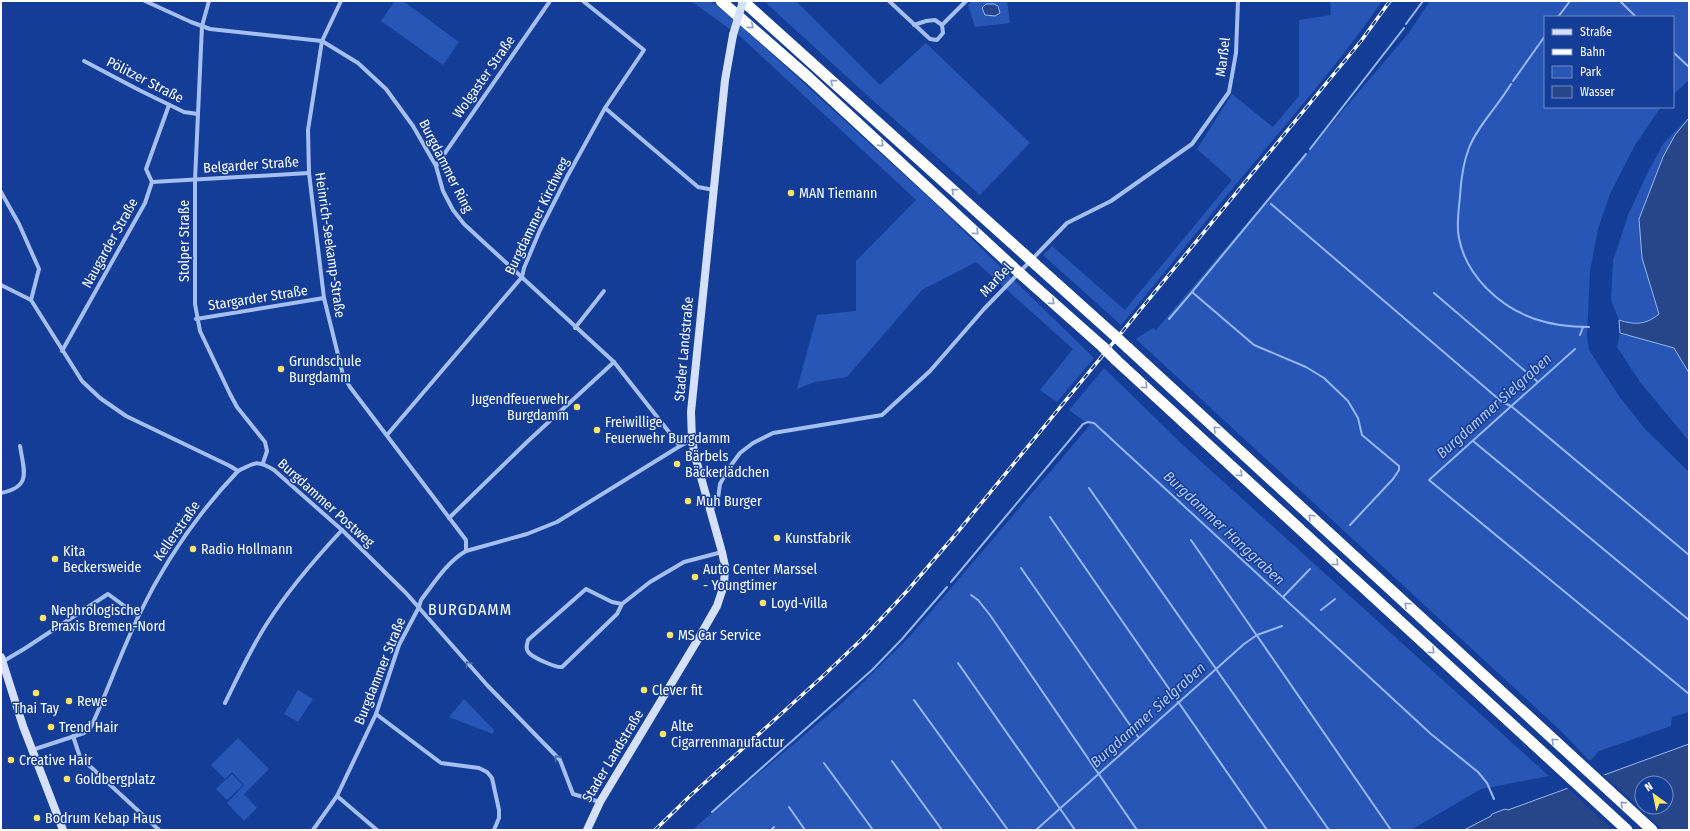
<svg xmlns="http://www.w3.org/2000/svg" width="1690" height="831" font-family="'Fira Sans Condensed',sans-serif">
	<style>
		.green { fill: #2756b6 }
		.water { fill: #274589; stroke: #98b8f5; fill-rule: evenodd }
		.pier { fill: #143d97 }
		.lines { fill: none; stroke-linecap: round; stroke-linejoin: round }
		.stream { stroke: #98b8f5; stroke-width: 2 }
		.street { stroke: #a6bff2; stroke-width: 4 }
		.secondary { stroke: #d5e1fc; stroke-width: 8 }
		.highway { stroke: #fff; stroke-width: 11 }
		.rail-casing { stroke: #fff; stroke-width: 3.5 }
		.rail { stroke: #143d97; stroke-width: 2; stroke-dasharray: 6; stroke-linecap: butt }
		.secondary-bridge { stroke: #d5e1fc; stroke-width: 8 }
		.highway-bridge { stroke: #fff; stroke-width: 11 }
		.oneway { stroke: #8a9ecb }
		.oneway2 { stroke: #476ab7 }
		.poi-dot { fill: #ffe667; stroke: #143d97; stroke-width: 1.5 }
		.labels { text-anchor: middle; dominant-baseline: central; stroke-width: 3; stroke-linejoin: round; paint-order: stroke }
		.street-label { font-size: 14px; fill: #fff; stroke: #143d97 }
		.poi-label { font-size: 14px; fill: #fff; stroke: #143d97; text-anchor: start }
		.water-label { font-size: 15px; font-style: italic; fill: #b2caf9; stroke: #143d97 }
		.quarter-label { font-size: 16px; letter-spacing: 1px; fill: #fff; stroke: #143d97 }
	</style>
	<rect width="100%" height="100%" fill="#143d97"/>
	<g class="green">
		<path d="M395,1h8l56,41 -16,23 -62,-44z"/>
		<path d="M691,1h19l18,13 209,191 157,153 -37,44 -17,-12 33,-41 -97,-87 -54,28 -75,87 -32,5 -18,7 20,-74 39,-4v-50l60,-61 -174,-162z"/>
		<path d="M764,1h32l84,84 46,-42 104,100 -50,52 -111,-98z"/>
		<path d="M972,1h35l3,22 -35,4 -7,-22z"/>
		<path d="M1330,1h52c-41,60 -89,114 -134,169 -43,51 -84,104 -127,155l-78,-70 9,-9 73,64 107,-130 -35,-31 35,-55 41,33 26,-31v-76l32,-5z"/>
		<path d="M1430,1h259v79l-16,15v-78h-128v90h116l-26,38 -25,49 -12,35 -8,42 -3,65 2,14 30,46 26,33 44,43v240l-17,5 -1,9 -72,25 -9,10 -30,-31 -424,-391 17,-11 3,2 252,-296z"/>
		<path d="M1688,118l-13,17 -12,22 -24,62 3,39 17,56c-13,10 -25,11 -40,6l-8,-20 2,-40 16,-47 19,-41 15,-28z"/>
		<path d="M1620,333l54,15 15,25v68l-49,-59 -23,-35z"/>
		<path d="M1104,368l81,79 364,329 -68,13 -70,41h-719l149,-126 70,-69 179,-210 -21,-15z"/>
		<path d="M298,690l15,9 -15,23 -14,-8z"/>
		<path d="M464,699l30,31 -1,4 -44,-17z"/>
		<path d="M238,738l31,31 -25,25 13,14 -13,13 -17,-18 17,-18 -12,-13 -7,7 -14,-14z"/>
		<path d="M232,774l11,11 -16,15 -11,-11z"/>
	</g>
	<g class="water">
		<path d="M986,4h8l4,2 2,7 -5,3 -10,-1 -3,-7z"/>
		<path d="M1689,118v255l-15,-25 -54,-15 -1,-13c15,5 27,5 40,-6l-17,-56 -3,-39 24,-62 12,-22z"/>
		<path d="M1689,744v86h-225l27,-14 1,-2 13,-5 3,1zM1642,783h24v24h-24z"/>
	</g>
	<path class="pier" d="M1602,773l62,57h-51l-48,-44z"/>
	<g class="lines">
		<g class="stream">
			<path d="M1620,1l16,16"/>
			<path d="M1558,17l12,-16"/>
			<path d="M1406,24l17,-23"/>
			<path d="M1673,52l16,15"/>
			<path d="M1513,81l32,-45"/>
			<path d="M1511,84c-13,22 -33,41 -42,64 -6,15 -8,32 -9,48 -1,13 -4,29 -1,42 7,38 41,69 76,81 17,6 36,8 54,8"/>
			<path d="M1310,149l94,-121"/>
			<path d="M1306,154l-114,138 62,53 52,22 18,11 24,23 10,17 4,17 37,31v4l-6,9 -43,46"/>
			<path d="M1271,204l231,198 9,4 178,149"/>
			<path d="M1434,293l104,89"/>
			<path d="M1169,319l23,-27"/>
			<path d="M1580,335l3,-8"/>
			<path d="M1575,349l-146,131 260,214"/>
			<path d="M1473,441l216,179"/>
			<path d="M1089,488l240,342"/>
			<path d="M1050,517l217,313"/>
			<path d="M1191,540l200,290"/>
			<path d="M1021,568l118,170"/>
			<path d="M951,582l132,-158 5,-2 6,1 337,311 47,38 9,11 7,16"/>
			<path d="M971,595l7,5 12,15 147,215"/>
			<path d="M1283,597l27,-28"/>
			<path d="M1321,610l14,-11"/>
			<path d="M958,663l117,167"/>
			<path d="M914,700l94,130"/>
			<path d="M892,761l50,69"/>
			<path d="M824,763l49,67"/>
			<path d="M789,807l16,23"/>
			<path d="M712,812l160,-142 30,-31 45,-52"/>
			<path d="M771,830l3,-3"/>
			<path d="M1036,830l208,-186 13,-9 25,-9"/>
		</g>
		<g class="street">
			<path d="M145,1l46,21 19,7 112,12 36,22 28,26 27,37 23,40 7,25 10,19 11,14 150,138 66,84"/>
			<path d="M209,1l-7,25 -7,154v124l5,27 30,63 7,13 28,35 2,9 -4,12"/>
			<path d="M341,1l-19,40 -14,89 1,43 15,125 19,77 7,12 116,153v11"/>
			<path d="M889,1l41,38 7,1 6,-7 -1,-8 -7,-5 -9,1 -12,4"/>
			<path d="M942,25l24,-24"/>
			<path d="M84,61l55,29 45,22 14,2"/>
			<path d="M605,108l93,79 16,3"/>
			<path d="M436,166l114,-165"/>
			<path d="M152,182l-6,-13 23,-64"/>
			<path d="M1,192l18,32 20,45 -8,31"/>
			<path d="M1,285l30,15 51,81 18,17 26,18 104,50 8,5c17,-9 19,-11 36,-1l68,60 64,63 81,92 73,75 13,34 27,8"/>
			<path d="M196,319l128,-21"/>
			<path d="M575,328l29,-37"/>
			<path d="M62,351l83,-148 7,-21 157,-9"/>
			<path d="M387,435l135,-158 2,-9 16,-38 28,-55 37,-67 39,-58 -61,-49"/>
			<path d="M1,493c31,-6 23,-22 19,-47"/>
			<path d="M711,511l7,-13 2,-14 9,-16 11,-15 13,-10 20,-10 109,-18 48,-44 54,-62 83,-86 44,-22 81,-57 37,-52 7,-39 2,-52"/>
			<path d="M449,518l79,-77 86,-79"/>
			<path d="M622,604l-10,-2 -26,-13 -58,51c-1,5 -3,9 1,13 5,5 27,15 33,14l55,-53 5,-10 28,-22 34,-20 38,-10"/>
			<path d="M2,662l22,-13 84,-55 30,22"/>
			<path d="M225,703c13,-26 25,-53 41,-78 22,-35 48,-65 76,-95"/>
			<path d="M376,714l65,49 38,5 8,4 5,6 7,32v8l-5,12"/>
			<path d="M73,736l7,21 79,73"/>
			<path d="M32,750l52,-17 7,-6c17,-37 30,-75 48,-112 25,-52 59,-102 99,-144"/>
			<path d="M337,796l40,34"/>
			<path d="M313,830l24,-34 39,-82 23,-69 20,-38 2,-7c13,-17 26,-38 45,-49l61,-17 30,-12 123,-76 12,-6"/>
		</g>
		<g class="secondary">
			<path d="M1,657l22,69 40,104"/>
			<path d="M587,830l13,-28 97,-161 20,-35 7,-21 1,-19 -3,-14 -27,-96 -3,-16 -1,-28 34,-332 8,-45"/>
		</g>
		<g class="highway">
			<path d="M721,1l88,77 204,189"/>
			<path d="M743,1l281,253"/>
			<path d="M1035,264l79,71"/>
			<path d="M1023,276l80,71"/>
			<path d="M1128,348l524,482"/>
			<path d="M1116,360l511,470"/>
		</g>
		<g class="rail-casing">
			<path id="rail" d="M655,830l35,-34 132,-119 41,-39 45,-48 48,-56 405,-493 29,-40"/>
		</g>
		<use href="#rail" class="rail"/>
		<path class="secondary-bridge" d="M733,35l10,-34"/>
		<g class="highway-bridge">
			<path d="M1024,254l11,10"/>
			<path d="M1013,267l10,9"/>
			<path d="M1114,335l14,13"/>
			<path d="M1103,347l13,13"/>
		</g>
	</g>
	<defs><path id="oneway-chevron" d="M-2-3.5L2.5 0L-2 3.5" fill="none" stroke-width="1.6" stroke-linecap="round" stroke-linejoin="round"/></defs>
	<g class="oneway">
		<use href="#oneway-chevron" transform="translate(751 26) rotate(40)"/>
		<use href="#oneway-chevron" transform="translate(833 82) rotate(-138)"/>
		<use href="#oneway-chevron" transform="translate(881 144) rotate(43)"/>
		<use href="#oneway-chevron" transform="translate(954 191) rotate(-138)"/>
		<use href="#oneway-chevron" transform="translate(976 232) rotate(43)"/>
		<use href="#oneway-chevron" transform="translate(1052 302) rotate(42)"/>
		<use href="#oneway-chevron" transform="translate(1145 386) rotate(43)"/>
		<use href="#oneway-chevron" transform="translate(1216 429) rotate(-137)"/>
		<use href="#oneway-chevron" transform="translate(1240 474) rotate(43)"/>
		<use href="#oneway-chevron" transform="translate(1311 517) rotate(-137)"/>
		<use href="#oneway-chevron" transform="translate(1336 563) rotate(43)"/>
		<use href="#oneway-chevron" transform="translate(1407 605) rotate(-137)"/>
		<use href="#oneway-chevron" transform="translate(1432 651) rotate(43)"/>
		<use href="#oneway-chevron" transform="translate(1554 741) rotate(-137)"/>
		<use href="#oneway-chevron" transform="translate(1623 804) rotate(-138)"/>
	</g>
	<g class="oneway2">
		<use href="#oneway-chevron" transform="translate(468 664) rotate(-131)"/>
		<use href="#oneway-chevron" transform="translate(557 758) rotate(-129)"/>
	</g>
	<g class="poi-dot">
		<circle cx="791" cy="193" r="4"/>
		<circle cx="281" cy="369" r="4"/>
		<circle cx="577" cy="407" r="4"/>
		<circle cx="597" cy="430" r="4"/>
		<circle cx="677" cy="464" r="4"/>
		<circle cx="688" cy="501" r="4"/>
		<circle cx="777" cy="538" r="4"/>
		<circle cx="193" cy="549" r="4"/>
		<circle cx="55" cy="559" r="4"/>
		<circle cx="695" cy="577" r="4"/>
		<circle cx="763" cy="603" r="4"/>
		<circle cx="43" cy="618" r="4"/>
		<circle cx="670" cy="635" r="4"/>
		<circle cx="644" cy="690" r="4"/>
		<circle cx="36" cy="693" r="4"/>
		<circle cx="69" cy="701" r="4"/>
		<circle cx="51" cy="727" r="4"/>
		<circle cx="663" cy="734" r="4"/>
		<circle cx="11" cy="760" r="4"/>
		<circle cx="67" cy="779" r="4"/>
		<circle cx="37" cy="818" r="4"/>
	</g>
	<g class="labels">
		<g class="street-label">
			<text transform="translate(1223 57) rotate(-83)">Marßel</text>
			<text transform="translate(484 77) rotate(-55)">Wolgaster Straße</text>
			<text transform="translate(145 80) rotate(27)">Pölitzer Straße</text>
			<text transform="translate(251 165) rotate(-4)">Belgarder Straße</text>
			<text transform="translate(446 166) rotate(63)">Burgdammer Ring</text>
			<text transform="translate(537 216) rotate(-64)">Burgdammer Kirchweg</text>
			<text transform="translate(184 241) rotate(-90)">Stolper Straße</text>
			<text transform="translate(110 243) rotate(-61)">Naugarder Straße</text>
			<text transform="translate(330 245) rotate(82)">Heinrich-Seekamp-Straße</text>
			<text transform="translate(996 280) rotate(-47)">Marßel</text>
			<text transform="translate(258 298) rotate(-9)">Stargarder Straße</text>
			<text transform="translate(684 349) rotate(-85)">Stader Landstraße</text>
			<text transform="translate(326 503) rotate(42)">Burgdammer Postweg</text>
			<text transform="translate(177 531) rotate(-55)">Kellerstraße</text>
			<text transform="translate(380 671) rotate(-68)">Burgdammer Straße</text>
			<text transform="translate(613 756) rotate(-59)">Stader Landstraße</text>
		</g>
		<g class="poi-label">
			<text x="799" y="193">MAN Tiemann</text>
			<text x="289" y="361">Grundschule<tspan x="289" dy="16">Burgdamm</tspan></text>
			<text x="569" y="399" text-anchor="end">Jugendfeuerwehr<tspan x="569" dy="16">Burgdamm</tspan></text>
			<text x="605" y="422">Freiwillige<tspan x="605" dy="16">Feuerwehr Burgdamm</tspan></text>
			<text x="685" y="456">Bärbels<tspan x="685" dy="16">Bäckerlädchen</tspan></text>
			<text x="696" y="501">Muh Burger</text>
			<text x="785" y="538">Kunstfabrik</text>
			<text x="201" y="549">Radio Hollmann</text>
			<text x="63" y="551">Kita<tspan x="63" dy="16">Beckersweide</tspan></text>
			<text x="703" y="569">Auto Center Marssel<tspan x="703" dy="16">- Youngtimer</tspan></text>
			<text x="771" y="603">Loyd-Villa</text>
			<text x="51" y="610">Nephrologische<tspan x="51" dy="16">Praxis Bremen-Nord</tspan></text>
			<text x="678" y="635">MS Car Service</text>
			<text x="652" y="690">Clever fit</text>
			<text x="77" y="701">Rewe</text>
			<text x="36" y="708" text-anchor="middle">Thai Tay</text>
			<text x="671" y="726">Alte<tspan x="671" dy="16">Cigarrenmanufactur</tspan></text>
			<text x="59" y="727">Trend Hair</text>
			<text x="19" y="760">Creative Hair</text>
			<text x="75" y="779">Goldbergplatz</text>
			<text x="45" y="818">Bodrum Kebap Haus</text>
		</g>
		<g class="water-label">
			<text transform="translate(1494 406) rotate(-42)">Burgdammer Sielgraben</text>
			<text transform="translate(1224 528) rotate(43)">Burgdammer Hanggraben</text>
			<text transform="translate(1148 715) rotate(-42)">Burgdammer Sielgraben</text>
		</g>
		<g class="quarter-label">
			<text x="470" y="609">BURGDAMM</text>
		</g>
	</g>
	<rect width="1690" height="831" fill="none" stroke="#ffffff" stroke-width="4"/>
	<rect x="1544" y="16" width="130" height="92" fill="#143d97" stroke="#728bc1"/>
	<rect x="1552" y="29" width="20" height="6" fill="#d5e1fc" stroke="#728bc1"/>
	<text x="1580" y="36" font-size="12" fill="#ffffff">Straße</text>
	<rect x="1552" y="49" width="20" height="6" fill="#ffffff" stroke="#728bc1"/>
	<text x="1580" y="56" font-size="12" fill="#ffffff">Bahn</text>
	<rect x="1552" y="66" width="20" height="12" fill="#2756b6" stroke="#728bc1"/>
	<text x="1580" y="76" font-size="12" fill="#ffffff">Park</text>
	<rect x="1552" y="86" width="20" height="12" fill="#274589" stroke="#728bc1"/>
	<text x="1580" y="96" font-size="12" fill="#ffffff">Wasser</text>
	<g transform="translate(1654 795) rotate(327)"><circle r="19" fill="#143d97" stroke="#728bc1"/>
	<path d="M0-3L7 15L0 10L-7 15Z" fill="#ffe667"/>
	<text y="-6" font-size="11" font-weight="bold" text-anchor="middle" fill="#ffffff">N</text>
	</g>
</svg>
